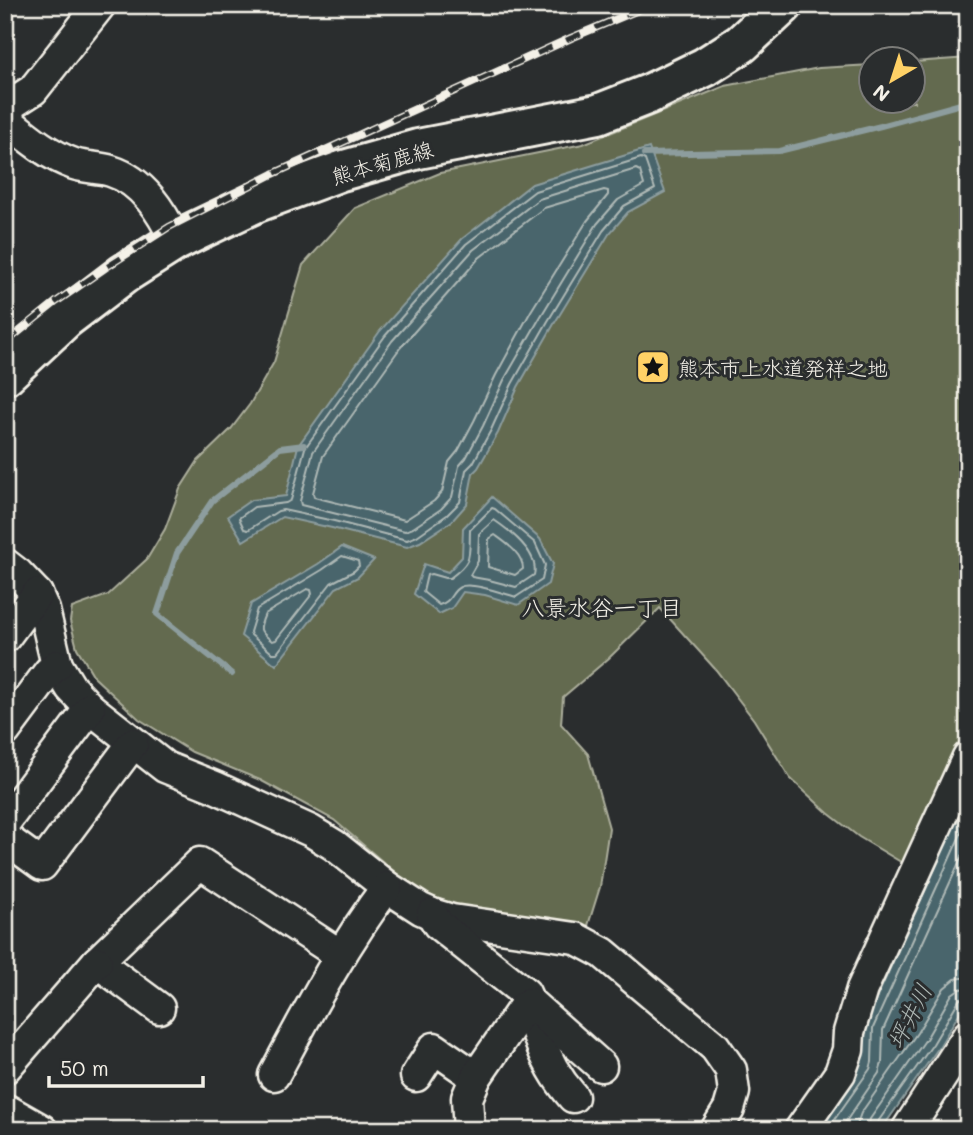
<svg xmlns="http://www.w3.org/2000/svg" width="973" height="1135" font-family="Mali,'Klee One',sans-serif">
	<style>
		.green { fill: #636a4f; stroke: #acae9c; stroke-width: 2 }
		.water { fill: #48656c; stroke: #8d9d9e; stroke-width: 2 }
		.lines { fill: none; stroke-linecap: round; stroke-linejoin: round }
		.shore { stroke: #afb9b6; stroke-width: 2 }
		.stream { stroke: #8d9d9e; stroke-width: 6 }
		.minor-casing { stroke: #f4f1e8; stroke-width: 35 }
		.major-casing { stroke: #f4f1e8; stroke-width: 44 }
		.minor { stroke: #2a2d2e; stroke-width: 30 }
		.major { stroke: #2a2d2e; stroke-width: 38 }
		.rail-casing { stroke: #f4f1e8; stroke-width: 8 }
		.rail { stroke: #2a2d2e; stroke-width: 5; stroke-dasharray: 16; stroke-linecap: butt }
		.labels { text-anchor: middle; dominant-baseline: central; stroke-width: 6; stroke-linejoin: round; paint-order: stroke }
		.street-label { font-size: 21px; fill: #f4f1e8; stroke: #2a2d2e }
		.poi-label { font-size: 21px; fill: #f4f1e8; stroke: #2a2d2e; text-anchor: start }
		.neighbourhood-label { font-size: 23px; fill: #f4f1e8; stroke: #2a2d2e }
		.water-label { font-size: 23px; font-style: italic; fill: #afb9b6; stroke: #2a2d2e }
	</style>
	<rect width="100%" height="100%" fill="#2a2d2e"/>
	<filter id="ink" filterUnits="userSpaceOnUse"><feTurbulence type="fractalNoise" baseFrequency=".0143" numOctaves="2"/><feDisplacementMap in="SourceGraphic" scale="14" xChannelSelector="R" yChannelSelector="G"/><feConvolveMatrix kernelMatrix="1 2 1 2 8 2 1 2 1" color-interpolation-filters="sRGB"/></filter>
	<g filter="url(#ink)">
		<path class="green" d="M968,58v671l-62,136 -47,-28 -31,-24 -38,-35 -36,-58 -38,-50 -56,-62 -51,50 -46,39 -2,27 27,30 21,74 -9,59 -15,48 -132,-26 -30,-13 -89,-76 -74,-40 -68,-28 -53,-33 -44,-41 -18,-30 -7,-27 2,-13 36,-13 39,-36 18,-30 15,-40 18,-28 33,-32 19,-25 24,-42 29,-97 52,-57 85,-35 143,-29 142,-58 94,-18 52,-3 1,37h42v-40z"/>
		<g class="water">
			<path d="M649,148l16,44 -37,20 -19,22 -55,90 -36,63 -20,46 -20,35 -5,5 -6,31 -15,17 -32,21 -13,5 -75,-19 -50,-11 -39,24 -15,-25 23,-16 35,-4 12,-50 82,-115 82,-92 70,-55z"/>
			<path d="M492,497l48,42 13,25 -5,20 -30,21 -33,-10 -22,-3 -11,16 -13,6 -25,-20 10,-30 24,8 14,-15 1,-29z"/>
			<path d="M342,547l32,13 -16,17 -22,11 -60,77 -35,-29 10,-32 67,-40z"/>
			<path d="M968,779v220l-29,48 -58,83h-73z"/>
		</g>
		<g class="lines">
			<g class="shore">
				<path d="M641,158l4,2 10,29 -31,17 -21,25 -55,90 -36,63 -21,46 -18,33 -7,7 -6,32 -13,13 -30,21 -10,4 -73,-19 -51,-11 -5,1 -30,19 -4,-1 -5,-11 15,-11 32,-4 5,-3 14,-52 80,-112 81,-92 69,-53z"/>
				<path d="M636,169l4,2 4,14 -26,15 -21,24 -56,92 -37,64 -21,46 -17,32 -7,8 -7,31 -11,12 -28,19 -8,3 -104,-26 -1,-4 13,-49 79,-111 81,-91 66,-51z"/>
				<path d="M604,190l4,1v4l-21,26 -56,90 -35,64 -22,46 -16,30 -9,11 -7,30 -8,9 -29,19 -91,-23 -1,-4 10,-37 77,-108 79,-90 65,-50z"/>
				<path d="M492,508l3,1 40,34 10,22 -3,15 -26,17c-11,-3 -46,-16 -56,-10 -10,5 -8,15 -21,18l-16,-13 4,-17 4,-1 14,4h5c23,-17 19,-21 20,-48z"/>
				<path d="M494,520c16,11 46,33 40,55l-18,12 -27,-7 -17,-3 -2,-2 8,-14 1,-27z"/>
				<path d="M495,535c11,8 28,19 28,34l-8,6 -27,-8 1,-28z"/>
				<path d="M342,556l16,5 1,5 -5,5 -23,12 -54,70h-5l-21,-18 -1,-3 7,-23 65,-39z"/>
				<path d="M307,589l4,1 1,4 -36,46 -4,1c-13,-10 -14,-11 -7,-27z"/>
				<path d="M876,999l64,-141"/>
				<path d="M827,1130l43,-61 2,-7 1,-34 95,-210"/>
				<path d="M840,1130l39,-57 3,-10 1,-33 85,-187"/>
				<path d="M857,1130l1,-9 3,-8 56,-80 27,-45 11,-9 13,-2"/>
				<path d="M867,1130l3,-11 56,-80 26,-45 7,-5 9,-1"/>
				<path d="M876,1130l1,-7 56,-79 26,-44 4,-3h5"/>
			</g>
			<g class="stream">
				<path d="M644,154l135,-3 102,-25 87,-24"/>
				<path d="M232,674l-75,-60 20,-61 35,-52 68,-53 24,-3"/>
			</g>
			<g class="minor-casing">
				<g id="minor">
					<path d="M5,108l28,-18 67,-85"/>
					<path d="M5,119c21,17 43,36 69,45 12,4 25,3 37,7 32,10 51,41 65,70"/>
					<path d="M5,564l13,10 19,20 7,16 13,55 14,23 19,20 75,59 50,20 96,44 23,14 53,42 34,22 11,5 20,6 123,18 28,15 112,94 16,23 3,22 -5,17 -13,21"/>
					<path d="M5,637l32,-43"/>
					<path d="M5,731l44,-59 8,-7"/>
					<path d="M5,822l85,-114"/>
					<path d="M5,838l37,27 91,-122"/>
					<path d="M432,914l6,10 87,69c7,14 8,28 13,42 7,22 20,45 35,62"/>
					<path d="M159,1008l-62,-46 103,-99 140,92"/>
					<path d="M5,1068l92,-106"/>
					<path d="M274,1075c35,-65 69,-130 113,-188"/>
					<path d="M416,1076l18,-28 42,29"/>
					<path d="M5,1109l37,21"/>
					<path d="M469,1130l-2,-32 9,-21 48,-70 6,-4 71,63"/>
					<path d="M800,1130l40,-57 8,-23 1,-18 13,-43 106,-232"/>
					<path d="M907,1130l61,-94"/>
				</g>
			</g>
			<g class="major-casing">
				<path id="major" d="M5,375l60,-56 59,-45 52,-33 20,-10 59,-28 86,-32 77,-22 180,-35 51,-20 56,-27 36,-23 42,-39"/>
			</g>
			<use href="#minor" class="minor"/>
			<use href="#major" class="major"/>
			<g class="rail-casing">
				<path id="rail" d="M5,343l51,-41 49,-34 64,-41 104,-53 298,-136 79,-33"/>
			</g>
			<use href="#rail" class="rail"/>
		</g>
	</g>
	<defs>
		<g id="sight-square" transform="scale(1.75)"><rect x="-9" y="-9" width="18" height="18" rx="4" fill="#ffd166" stroke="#2a2d2e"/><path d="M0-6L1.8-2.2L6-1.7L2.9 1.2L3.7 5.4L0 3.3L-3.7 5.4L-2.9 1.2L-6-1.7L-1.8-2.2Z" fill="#111"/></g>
	</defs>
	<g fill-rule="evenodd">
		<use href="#sight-square" x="653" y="367"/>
	</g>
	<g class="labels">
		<g class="street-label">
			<text transform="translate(382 162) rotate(-16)">熊本菊鹿線</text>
		</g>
		<g class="poi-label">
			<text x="678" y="367">熊本市上水道発祥之地</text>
		</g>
		<g class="neighbourhood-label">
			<text x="602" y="607">八景水谷一丁目</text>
		</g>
		<g class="water-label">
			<text transform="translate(909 1016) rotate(-63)">坪井川</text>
		</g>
	</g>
	<rect width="973" height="1135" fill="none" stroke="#2a2d2e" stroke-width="28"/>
	<rect x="14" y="14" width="945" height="1107" fill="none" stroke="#f4f1e8" stroke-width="2.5" filter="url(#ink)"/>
	<g transform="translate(892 80) rotate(219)"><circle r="33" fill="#2a2d2e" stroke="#7b7b78" stroke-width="2"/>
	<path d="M0-5L12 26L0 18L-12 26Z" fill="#ffd166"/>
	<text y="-10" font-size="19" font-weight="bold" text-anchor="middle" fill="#f4f1e8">N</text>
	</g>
	<path d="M49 1076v10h154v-10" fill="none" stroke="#f4f1e8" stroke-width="3.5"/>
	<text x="60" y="1076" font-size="21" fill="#f4f1e8" stroke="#2a2d2e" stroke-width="5" paint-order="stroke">50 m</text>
</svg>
